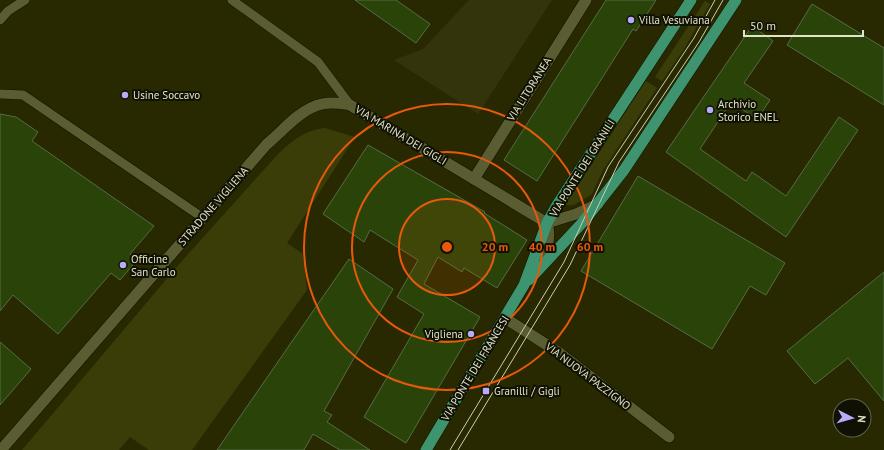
<svg xmlns="http://www.w3.org/2000/svg" width="884" height="450" font-family="'PT Sans',sans-serif">
	<style>
		.built { fill: #33340b }
		.green { fill: #3b3d09 }
		.building { fill: #294308; stroke: #576c45 }
		.lines { fill: none; stroke-linecap: round; stroke-linejoin: round }
		.service-casing { stroke: #101100; stroke-width: 10 }
		.minor-casing { stroke: #101100; stroke-width: 12 }
		.secondary-casing { stroke: #101100; stroke-width: 12 }
		.primary-casing { stroke: #101100; stroke-width: 12 }
		.service { stroke: #5a5c31; stroke-width: 9 }
		.minor { stroke: #5a5c31; stroke-width: 11 }
		.secondary { stroke: #5a5c31; stroke-width: 11 }
		.primary { stroke: #3d946e; stroke-width: 11 }
		.tram { stroke: #ccceb4; stroke-width: 1 }
		.ring { fill: none; stroke: #e8590c; stroke-width: 2 }
		.poi-dot { fill: #b8abf7; stroke: #101102; stroke-width: 1.5 }
		.labels { text-anchor: middle; dominant-baseline: central; stroke-width: 4; stroke-linejoin: round; paint-order: stroke }
		.poi-label { font-size: 11px; fill: #e1e3cb; stroke: #101102; text-anchor: start }
		.street-label { font-size: 11px; fill: #e1e3cb; stroke: #101102 }
		.centre { fill: #e8590c; stroke: #101102; stroke-width: 2 }
		.ring-label { font-size: 12px; text-anchor: middle; font-weight: bold; fill: #e8590c; stroke: #101102; stroke-width: 4; stroke-linejoin: round; paint-order: stroke }
	</style>
	<rect width="100%" height="100%" fill="#282900"/>
	<path class="built" d="M469,0h83l-74,114 -84,-54 29,-11z"/>
	<g class="green">
		<path d="M705,1l5,3 -26,45 -22,32 -7,-4z"/>
		<path d="M646,81l11,7 -54,82 -11,24 -18,11h-9z"/>
		<path d="M325,128l30,9 -68,106 16,11 4,36 -115,160h-43l-19,-13 -11,13h-97l159,-188 98,-109c14,-13 26,-23 46,-25z"/>
	</g>
	<g class="building">
		<path d="M355,0h41l34,24 -14,19z"/>
		<path d="M606,0h50l-20,31 -3,-2 -96,152 -33,-21z"/>
		<path d="M812,4l72,44v57l-97,-60z"/>
		<path d="M752,26l21,15 -29,42 26,17 -13,19 -26,-17 -31,47 46,32 6,-9 34,24 53,-79 19,13 -72,107 -120,-85z"/>
		<path d="M0,114l16,3 22,15 -6,9 122,85 -24,28 7,6 -17,20 -9,-7 -53,61 -45,-39 -13,16z"/>
		<path d="M368,145l117,67 -1,1 43,27 -30,48 -33,-20 -2,4 -24,-15 -14,27 56,33 -74,126 -42,-26 60,-103 -27,-17 21,-37 -48,-30 -6,12 -41,-28z"/>
		<path d="M638,176l147,87 -19,32 -16,-9 -38,63 -131,-78z"/>
		<path d="M349,259l44,30 -69,122 8,4 -5,7 43,28h-30l-27,-16 -9,16h-87z"/>
		<path d="M884,272v129l-36,-43 -33,26 -28,-33z"/>
		<path d="M0,342l31,27 -31,36z"/>
	</g>
	<g class="lines">
		<g class="service-casing">
			<g id="service">
				<path d="M232,0l86,62 32,43"/>
				<path d="M0,20l8,-9 17,-11"/>
				<path d="M0,94l23,1 180,123"/>
			</g>
		</g>
		<g class="minor-casing">
			<g id="minor">
				<path d="M505,318l56,36 108,83"/>
				<path d="M1,450l266,-306c29,-25 42,-48 83,-39l124,74"/>
			</g>
		</g>
		<g class="secondary-casing">
			<g id="secondary">
				<path d="M547,223l-73,-44 112,-179"/>
				<path d="M547,223l29,-9 22,-10"/>
				<path d="M533,272c10,-16 20,-29 14,-49"/>
			</g>
		</g>
		<g class="primary-casing">
			<g id="primary">
				<path d="M529,280l54,-58 41,-52 112,-170"/>
				<path d="M426,450l98,-165 23,-62 10,-18 134,-205"/>
			</g>
		</g>
		<use href="#service" class="service"/>
		<use href="#minor" class="minor"/>
		<use href="#secondary" class="secondary"/>
		<use href="#primary" class="primary"/>
		<g class="tram">
			<path d="M450,450l114,-188 44,-95 86,-129 21,-38"/>
			<path d="M458,450l112,-185 49,-103 80,-120 24,-42"/>
		</g>
	</g>
	<circle cx="447" cy="247" r="48" fill="#e8590c" fill-opacity=".12"/>
	<g class="ring">
		<circle cx="447" cy="247" r="48"/>
		<circle cx="447" cy="247" r="95"/>
		<circle cx="447" cy="247" r="143"/>
	</g>
	<g class="poi-dot">
		<circle cx="631" cy="20" r="4"/>
		<circle cx="125" cy="95" r="4"/>
		<circle cx="710" cy="110" r="4"/>
		<circle cx="123" cy="265" r="4"/>
		<circle cx="471" cy="334" r="4"/>
		<rect x="482" y="387" width="8" height="8" rx="2"/>
	</g>
	<g class="labels">
		<g class="poi-label">
			<text x="639" y="20">Villa Vesuviana</text>
			<text x="133" y="95">Usine Soccavo</text>
			<text x="718" y="104">Archivio<tspan x="718" dy="13">Storico ENEL</tspan></text>
			<text x="131" y="259">Officine<tspan x="131" dy="13">San Carlo</tspan></text>
			<text x="463" y="334" text-anchor="end">Vigliena</text>
			<text x="494" y="391">Granilli / Gigli</text>
		</g>
		<g class="street-label">
			<text transform="translate(529 89) rotate(-58)">VIA LITORANEA</text>
			<text transform="translate(401 135) rotate(31)">VIA MARINA DEI GIGLI</text>
			<text transform="translate(582 168) rotate(-58)">VIA PONTE DEI GRANILI</text>
			<text transform="translate(213 206) rotate(-49)">STRADONE VIGLIENA</text>
			<text transform="translate(475 368) rotate(-59)">VIA PONTE DEI FRANCESI</text>
			<text transform="translate(588 376) rotate(37)">VIA NUOVA PAZZIGNO</text>
		</g>
	</g>
	<circle cx="447" cy="247" r="6" class="centre"/>
	<g class="ring-label">
		<text x="495" y="251">20 m</text>
		<text x="542" y="251">40 m</text>
		<text x="590" y="251">60 m</text>
	</g>
	<g transform="translate(852 418) rotate(96)"><circle r="19" fill="#101102" stroke="#646552"/>
	<path d="M0-3L7 15L0 10L-7 15Z" fill="#b8abf7"/>
	<text y="-6" font-size="11" font-weight="bold" text-anchor="middle" fill="#e1e3cb">N</text>
	</g>
	<path d="M744 30v6h119v-6" fill="none" stroke="#e1e3cb" stroke-width="2"/>
	<text x="750" y="30" font-size="12" fill="#e1e3cb" stroke="#101102" stroke-width="3" paint-order="stroke">50 m</text>
</svg>
